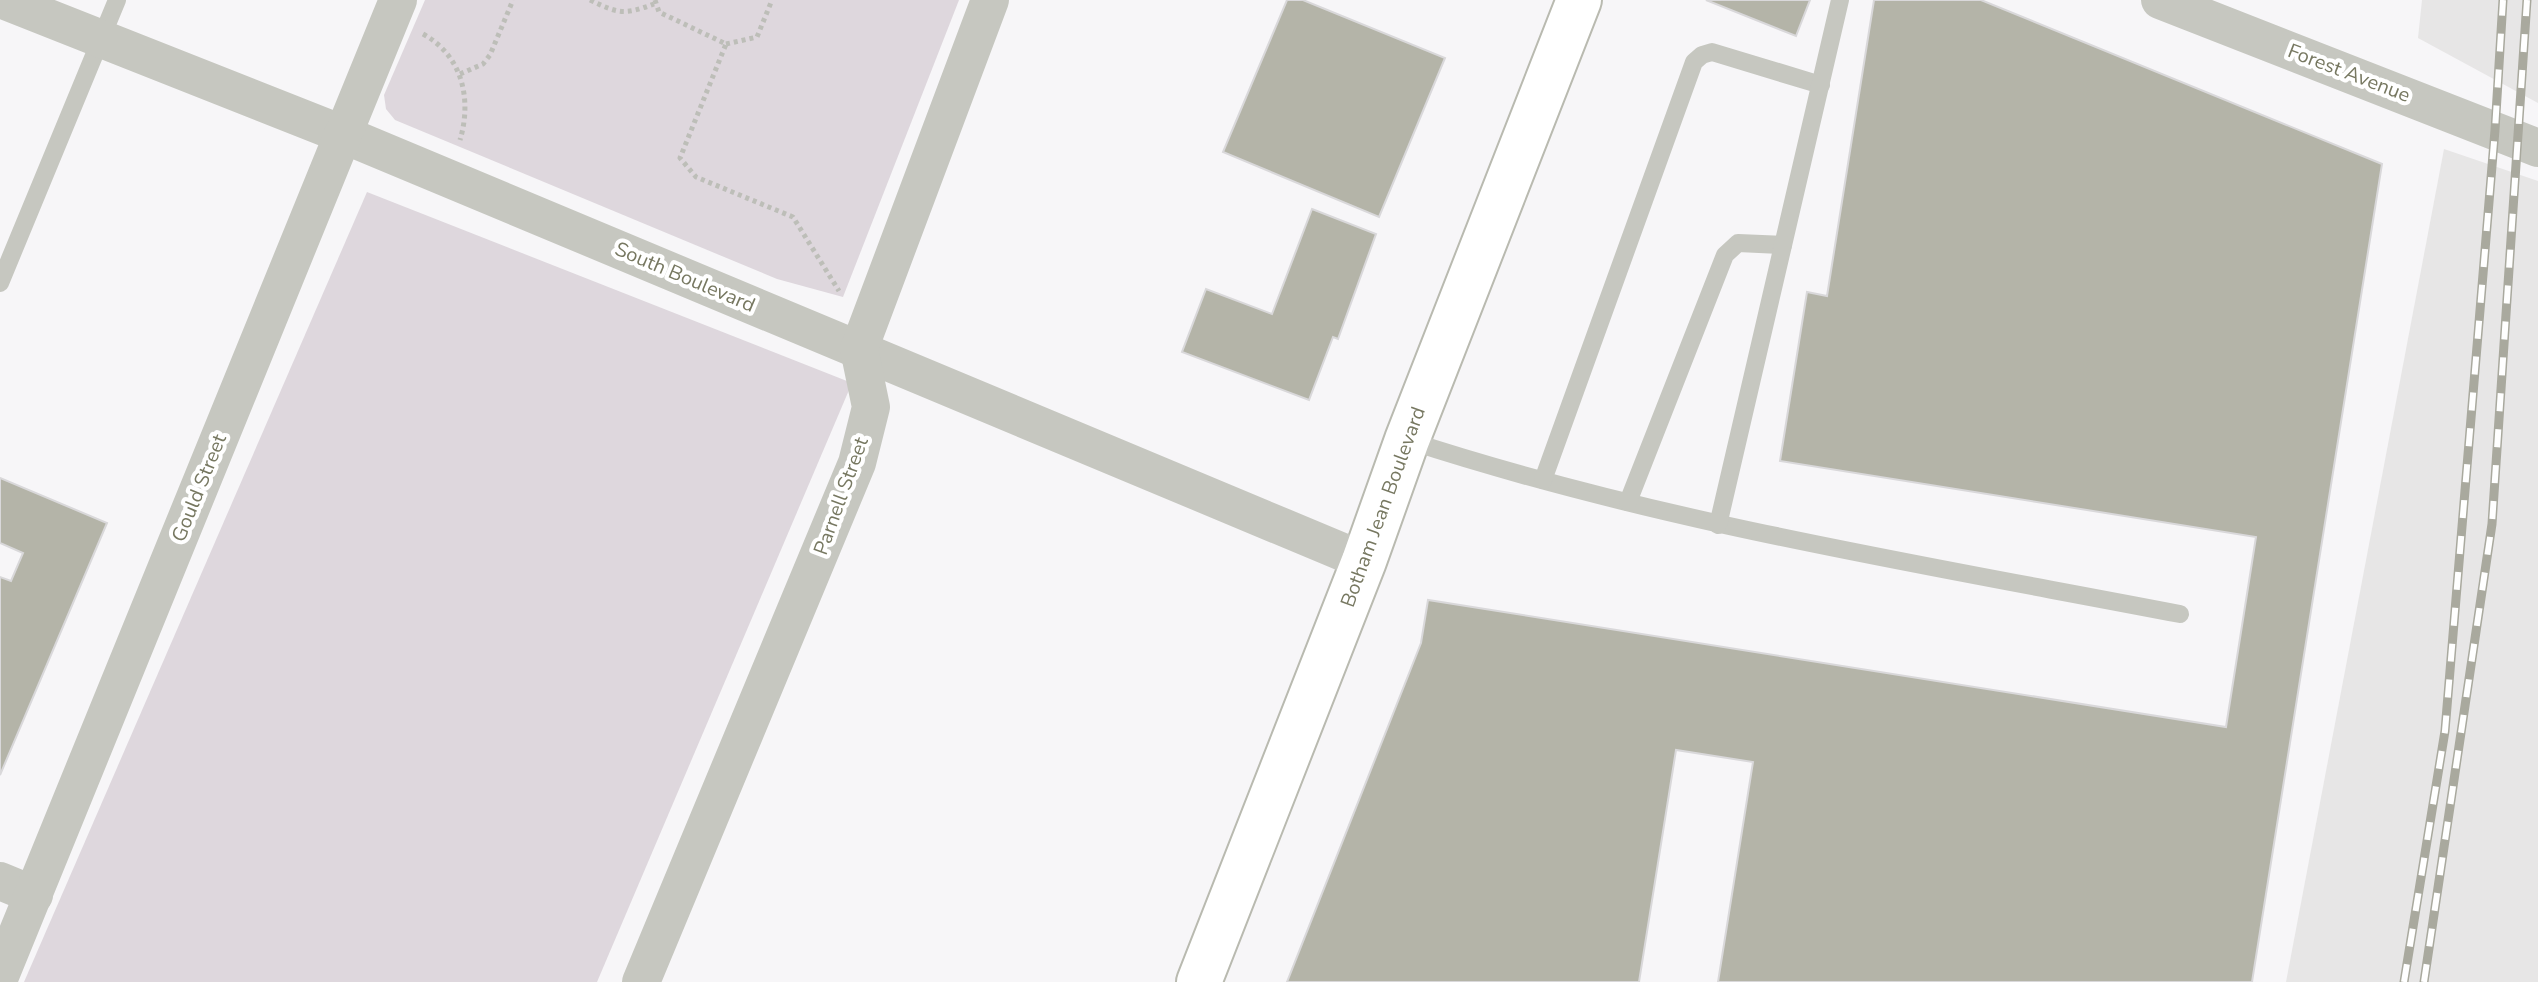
<svg xmlns="http://www.w3.org/2000/svg" width="2538" height="982" font-family="'Nunito Sans',sans-serif">
	<style>
		.built { fill: #e7e6e6 }
		.green { fill: #ded7dd }
		.building { fill: #b4b4a8; stroke: #d9d8da; stroke-width: 2 }
		.lines { fill: none; stroke-linecap: round; stroke-linejoin: round }
		.secondary-casing { stroke: #b9bab0; stroke-width: 48 }
		.path { stroke: #bdbeb8; stroke-width: 5; stroke-dasharray: 4 4; stroke-linecap: butt }
		.service { stroke: #c6c7c0; stroke-width: 18 }
		.minor { stroke: #c6c7c0; stroke-width: 38 }
		.secondary { stroke: #fff; stroke-width: 44 }
		.rail-casing { stroke: #a9a99e; stroke-width: 9 }
		.rail { stroke: #fff; stroke-width: 6; stroke-dasharray: 18; stroke-linecap: butt }
		.labels { text-anchor: middle; dominant-baseline: central; stroke-width: 8; stroke-linejoin: round; paint-order: stroke }
		.street-label { font-size: 20px; fill: #777861; stroke: #fff }
	</style>
	<rect width="100%" height="100%" fill="#f7f6f8"/>
	<g class="built">
		<path d="M2422,0h116v103l-120,-65z"/>
		<path d="M2444,149l94,32v801h-252z"/>
	</g>
	<g class="green">
		<path d="M425,0h534l-116,297 -66,-18 -382,-159 -9,-11 -2,-14z"/>
		<path d="M367,192l485,191 -255,599h-573z"/>
	</g>
	<g class="building">
		<path d="M1287,0h16l142,58 -66,159 -156,-65z"/>
		<path d="M1706,0h104l-14,36z"/>
		<path d="M1874,0h107l401,164 -130,818h-534l35,-220 -77,-12 -37,232h-352l134,-339 7,-43 798,127 30,-190 -476,-76 27,-169 20,4z"/>
		<path d="M1312,209l64,25 -38,105 -5,-2 -24,63 -127,-48 24,-63 66,25z"/>
		<path d="M0,478l107,45 -107,252v-198l11,4 12,-28 -23,-10z"/>
	</g>
	<g class="lines">
		<g class="secondary-casing">
			<path id="secondary" d="M1199,982l165,-421 43,-121 172,-440"/>
		</g>
		<g class="path">
			<path d="M590,0c29,14 34,15 64,4"/>
			<path d="M655,0l4,12 67,32 -46,114 16,19 97,40 46,74"/>
			<path d="M423,34c40,22 49,66 37,106"/>
			<path d="M726,44l31,-7 15,-37"/>
			<path d="M460,74l23,-10 7,-9 23,-55"/>
		</g>
		<g class="service">
			<path d="M0,283l117,-283"/>
			<path d="M1407,440c251,82 513,124 773,174"/>
			<path d="M1543,480l151,-418 8,-7 10,-3 109,33"/>
			<path d="M1628,502l97,-247 13,-12 45,2"/>
			<path d="M1718,525l122,-525"/>
		</g>
		<g class="minor">
			<path d="M3,0l339,134 1022,427"/>
			<path d="M2160,0l378,148"/>
			<path d="M0,881l34,14"/>
			<path d="M0,976l398,-976"/>
			<path d="M641,982l216,-519 14,-56 -12,-58 131,-349"/>
		</g>
		<use href="#secondary" class="secondary"/>
		<g class="rail-casing">
			<g id="rail">
				<path d="M2404,982l41,-251 50,-601 8,-130"/>
				<path d="M2424,982l68,-458 35,-524"/>
			</g>
		</g>
		<use href="#rail" class="rail"/>
	</g>
	<g class="labels">
		<g class="street-label">
			<text transform="translate(2349 73) rotate(21)">Forest Avenue</text>
			<text transform="translate(685 277) rotate(23)">South Boulevard</text>
			<text transform="translate(199 488) rotate(-68)">Gould Street</text>
			<text transform="translate(841 496) rotate(-70)">Parnell Street</text>
			<text transform="translate(1383 507) rotate(-70)">Botham Jean Boulevard</text>
		</g>
	</g>
</svg>
